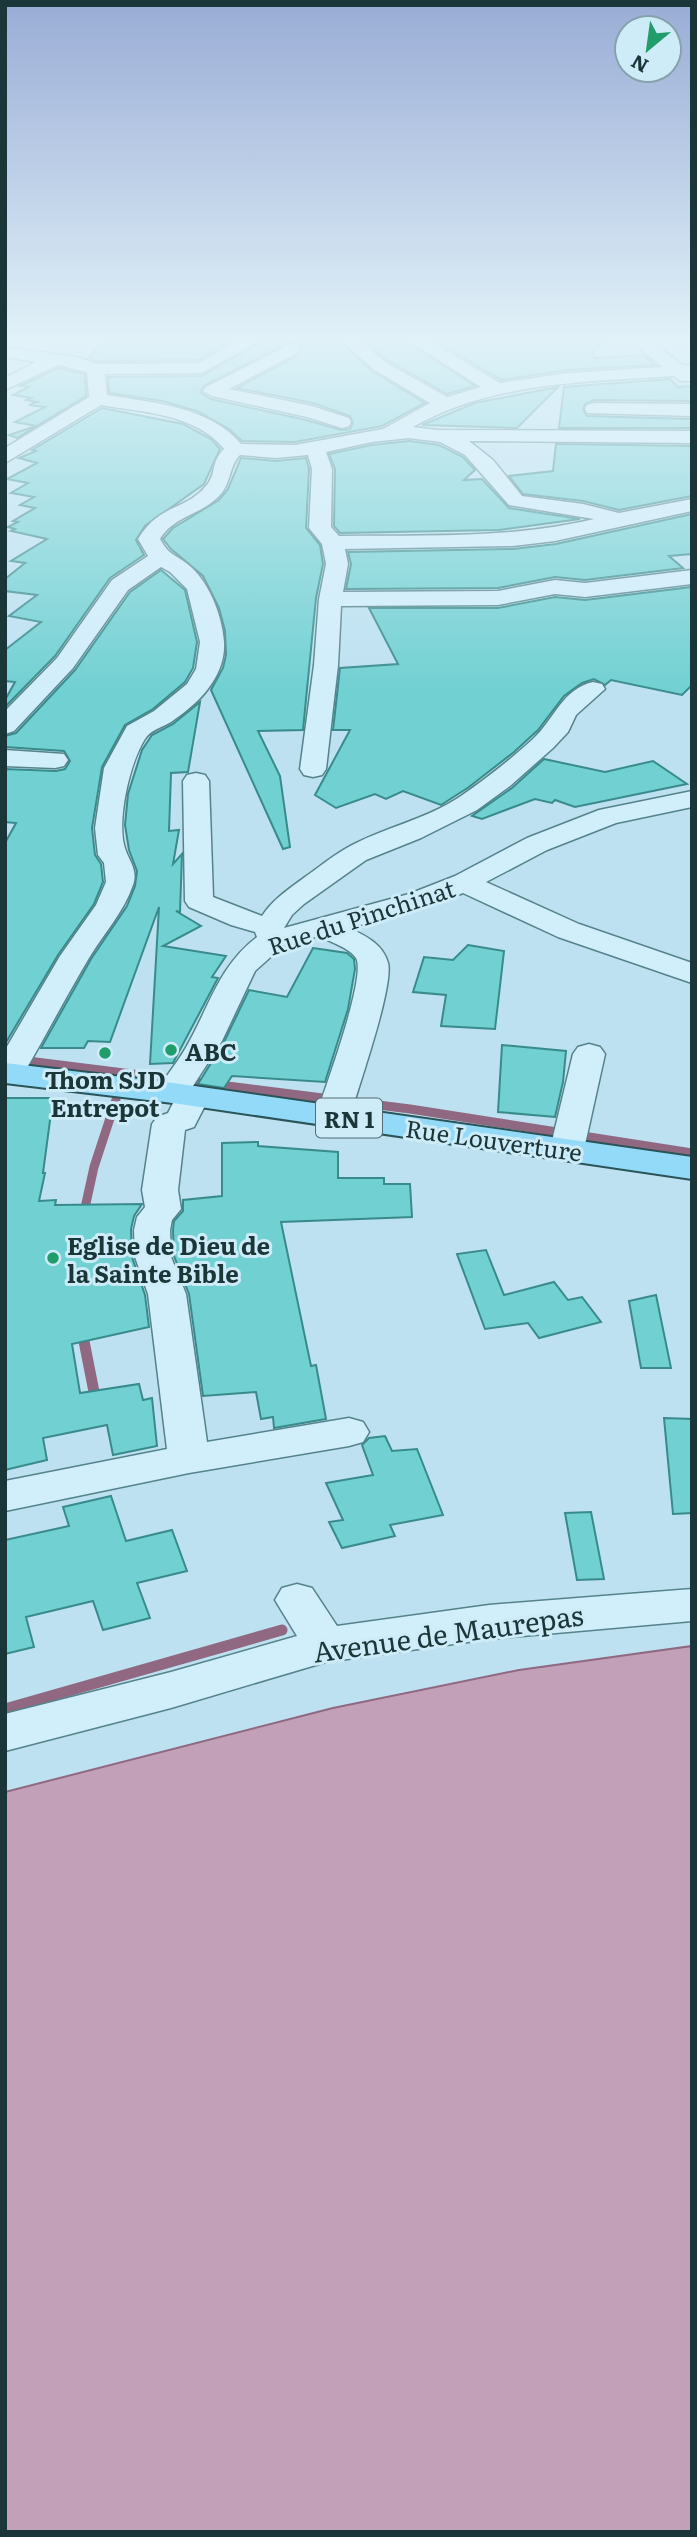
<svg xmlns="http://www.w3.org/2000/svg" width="697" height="2537" font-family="Literata,serif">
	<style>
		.water { fill: #c2a1b8; stroke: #906882; stroke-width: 2 }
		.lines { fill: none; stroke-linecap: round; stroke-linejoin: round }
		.stream-far1 { stroke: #906882; stroke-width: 9 }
		.stream { stroke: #906882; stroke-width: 11 }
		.building { fill: #70d0d2; stroke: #398b8b; stroke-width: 2; fill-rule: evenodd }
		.minor-casing { stroke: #55838a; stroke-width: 3 }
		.major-casing { stroke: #2a5457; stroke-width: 4 }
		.minor { fill: #d1eefb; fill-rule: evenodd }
		.major { fill: #92daf8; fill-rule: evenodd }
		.poi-dot { fill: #219d6b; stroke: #ceebf8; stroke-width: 2.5 }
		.labels { text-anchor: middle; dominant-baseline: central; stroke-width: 6; stroke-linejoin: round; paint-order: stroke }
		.shield { fill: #ceebf8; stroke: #516c72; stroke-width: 2 }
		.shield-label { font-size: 23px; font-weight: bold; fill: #1b3638 }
		.street-label { font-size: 24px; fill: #1b3638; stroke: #ceebf8 }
		.poi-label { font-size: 24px; font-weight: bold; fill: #1b3638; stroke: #ceebf8; text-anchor: start }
		.near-street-label { font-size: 28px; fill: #1b3638; stroke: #ceebf8 }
	</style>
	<rect width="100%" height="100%" fill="#bde1f1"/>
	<path class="water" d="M692,1646v886h-687v-740l328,-84 186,-38z"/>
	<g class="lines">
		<g class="stream-far1">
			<path d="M20,1060l390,49 282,44"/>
			<path d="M83,1217l11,-50 22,-67"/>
		</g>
		<g class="stream">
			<path d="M82,1331l14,71"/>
			<path d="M5,1709l277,-79"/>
		</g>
	</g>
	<g class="building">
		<path d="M136,337l94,2 9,-2 -41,23 -100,1 -10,-3 17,-17 24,2z"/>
		<path d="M269,337h67l36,34 53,32 -43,23 -87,16 -53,-1 -13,-12 -32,-18 -35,-10 -53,-8 -1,-16 94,-1zM290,342h7l5,5 -4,8 -61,33 76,15 37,13 3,7 -3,6 -9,1 -35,-10 -95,-21 -11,-7 5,-7z"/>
		<path d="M360,337h39l76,49 -28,8 -60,-34z"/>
		<path d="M429,337h179l-15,15 1,6 50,-3 11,10 -87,5 -67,10z"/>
		<path d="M58,368l27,6 1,22 -69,42 -8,-3 27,-9 -21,-4 30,-15 -16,-2 8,-3 -11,-2 5,-2 -18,-3 16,-8 -9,-1z"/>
		<path d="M670,379l8,8 14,-1v15l-98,-1 -9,4 -2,6 4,6 105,3v9h-133l5,-41z"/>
		<path d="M558,387l-41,41 -95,-3 53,-22z"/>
		<path d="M102,408l81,16 28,15 9,10 -16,35 -59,42 -9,14 8,15 -34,23 -55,78 -50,51v-7l10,-18 -10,-1v-31l36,-28 -32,-6 28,-21 -32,-4v-12l20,-16 -14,-2 36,-22 -36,-8 4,-2 -7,-2 10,-5 -5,-1 22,-13 -15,-3 14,-8 -23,-4 17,-10 -21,-4 30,-16 -18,-5 17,-7 -4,-1z"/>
		<path d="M409,441l30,4 24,12 12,13 -11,10 18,-1 27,29 71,11 -81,11 -159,3 -6,-7 1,-57 -6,-15 43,-9z"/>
		<path d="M556,444l136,2v50l-73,14 -36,-9 -60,-7 -14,-18 44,-5z"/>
		<path d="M241,458l35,3 30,-3 3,11 -3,59 14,17 3,19 -7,34 -13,132 -45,1 22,45 10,71 -7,2 -72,-159 12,-22 3,-13 -1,-24 -6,-23 -16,-32 -32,-27 -8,-10 10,-11 46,-28 9,-11z"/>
		<path d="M692,514l-1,40 -22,2 14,12 -98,12 -30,-3 -57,11 -152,1 5,-25 -3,-12 165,-3 43,-5z"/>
		<path d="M161,570l24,20 12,52 -4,26 -8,14 -32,27 -28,16 -23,42 -10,61 3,27 6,9 2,18 -9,22 -36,51 -53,89v-201l11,-20 -11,-1v-53l51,2 9,-2 5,-8 -6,-10 -59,-4v-11l11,-3 59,-63 55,-78z"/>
		<path d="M692,587v98l-10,10 -71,-15 -6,5 -11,-6 -12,4 -18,13 -26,34 -24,22 -45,35 -28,18 -38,-14 -17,8 -11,-5 -39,14 -21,-13 35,-65h-17l7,-62 58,-4 -29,-56h129l57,-11 30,3z"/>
		<path d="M200,702l-12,70 -17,1 -2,58 10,-1 -6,34 9,-10 -2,58 -4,-1 25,15 -38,20 63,10 -14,21 6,1 -45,85 -23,1 9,-157 -49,135 -22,-1 -4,7h-43l50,-89 36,-53 8,-20 2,-15 -8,-21 -4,-25 3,-31 14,-44 10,-15 21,-11z"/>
		<path d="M544,759l61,13 48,-11 34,23 -112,23 -20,-7 -3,3 -17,-4 -53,20 -10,-3 40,-28z"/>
		<path d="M468,945l36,6 -9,78 -54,-3 5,-31 -33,-3 11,-35 29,3z"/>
		<path d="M313,948l34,5 7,6 1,10 -7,40 -23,73 -93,-6 -8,12 -26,-4 26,-42 25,-52 38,7z"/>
		<path d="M502,1045l64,6 -3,31 -8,35 -57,-5z"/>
		<path d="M5,1098h48l-10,75h2l-6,28 17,-1 -1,5 87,-1 -8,12 -3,13 1,28 13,38 4,32 -77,17 8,49 59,-9 4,16 9,-2 5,48 -44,9 -6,-30 -64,13 4,22 -42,10z"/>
		<path d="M258,1142v4l80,6v26h46v6h26l2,33 -131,5 30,144 5,-1 10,54 -52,9 -1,-11 -12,2 -5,-27 -53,4 -14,-102 -15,-38 -1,-26 1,-9 9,-10v-11l39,-4v-53z"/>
		<path d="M486,1250l18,45 50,-13 14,18 14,-3 19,25 -62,16 -11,-15 -43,6 -28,-75z"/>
		<path d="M656,1295l15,73h-30l-12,-67z"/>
		<path d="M664,1418l28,1v94l-19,1z"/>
		<path d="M385,1436l7,15 25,-2 26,66 -53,10 5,11 -53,12 -13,-26 14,-2 -17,-37 47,-8 -11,-30 7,-7z"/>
		<path d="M111,1496l15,45 46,-11 15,41 -50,12 13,35 -47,12 -10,-29 -67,16 8,30 -29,7v-114l64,-14 -6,-19z"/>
		<path d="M591,1512l13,67 -27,1 -12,-67z"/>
	</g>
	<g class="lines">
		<g class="minor-casing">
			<g id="minor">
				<path d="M245,337h21l-64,36 -97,1 2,21c46,8 102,11 134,49l54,1 88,-16 47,-26 -57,-34 -35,-32h18l29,25 62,35 34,-10 -79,-50h21l77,46 68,-10 94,-6 -35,-30h19l36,28h10v16h-12l-6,-5c-88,6 -183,6 -261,51l24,3 255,1v12l-223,-2 24,19 29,36 61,8 36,9 73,-14v12l-137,30 -42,5 -168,3 3,15 -5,28 155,-1 57,-11 30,3 107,-13v14l-107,13 -30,-3 -57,11 -157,1 -3,59 -12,104 -4,6 -9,2 -9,-2 -4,-6 14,-104 5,-66 7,-35 -4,-20 -13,-16 3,-59 -4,-14 -32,3 -36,-3c-12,12 -8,30 -23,43 -18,17 -44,19 -57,41 9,16 13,14 26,24 22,16 36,51 38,79 2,35 -26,62 -53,80 -8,5 -21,8 -26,17 -15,23 -30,85 -19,112 4,11 12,20 7,34 -9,27 -29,48 -44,73 -22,37 -43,77 -65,115l-4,7 -15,2v-32l55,-94 36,-51 10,-23 -2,-19 -6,-8 -3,-27 9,-60 23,-42 27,-15 33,-27 9,-15 4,-27 -13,-53 -17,-17 -9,-5 -33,23 -55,78 -59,63 -9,3v-23l52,-53 55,-78 36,-24 -10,-17c22,-36 47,-28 68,-53 11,-12 4,-23 18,-37 -28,-35 -82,-37 -123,-44l-96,58v-15l84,-51 -2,-25 -29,-7 -53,25v-12l31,-16 -31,-5v-10l71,10 22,7 101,-1zM409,438l31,4 25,13 44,50 85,14c-83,20 -170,16 -255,17l-8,-9 1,-58 -6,-17 46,-10z"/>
				<path d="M291,344l6,1 3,4 -3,4 -68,36 83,17 37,12 2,4 -2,4 -7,2 -35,-11 -95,-21 -9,-5 3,-4z"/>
				<path d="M594,403l98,1v12l-105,-3 -2,-4 2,-4z"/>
				<path d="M593,682l9,2 3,5 -29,26 -8,17 -15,16 -43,38 -33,24 -56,28 -55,22 -62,44 -12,11 -8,13 125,-34 46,-18 72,-38 72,-28 93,-19v16l-76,16 -69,27 -61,32 93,42 113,39v20l-134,-46 -95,-44 -34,13 -80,22c17,8 34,16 39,35 6,23 -30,125 -38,153l-5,7 -12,3 -12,-3 -5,-7c8,-25 51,-140 40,-158 -6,-10 -26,-16 -37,-22l-36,10 -28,25 -33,70 -29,45 12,3 5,7 -16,31 -9,3 -7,60 3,19 -9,11 -2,10 1,27 15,37 21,148 142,-24 14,4 6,10 -6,10 -14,4 -160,27 -184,38v-30l162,-32 -19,-155 -13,-37 -1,-27 3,-13 8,-10 -3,-17 10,-66 5,-7 11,-4 5,-10 -12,-3 -5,-7c10,-18 24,-33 33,-51 21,-38 31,-77 68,-105l-2,-5 -24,-7 -42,-18 -4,-6 -2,-120 4,-6 9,-2 9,2 4,6 4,116 49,19c11,-17 27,-27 43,-39 13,-9 26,-20 40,-28 36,-21 81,-29 116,-53 26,-18 49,-36 72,-57 21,-19 29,-50 60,-57z"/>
				<path d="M5,750l59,4 4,6 -4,6 -9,2 -50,-2z"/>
				<path d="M589,1044l11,3 5,7 -21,95 -5,7 -12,3 -12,-3 -5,-7 23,-95 5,-7z"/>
				<path d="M297,1584l15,4 25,38 152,-21 203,-16v32l-203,18 -163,23 -155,46 -166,43v-37l166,-42 126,-36 -22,-36 7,-12z"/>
			</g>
		</g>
		<g class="major-casing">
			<path id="major" d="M5,1063l168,20 519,74v22l-519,-76 -168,-20z"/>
		</g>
		<use href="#minor" class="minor"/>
		<use href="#major" class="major"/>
	</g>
	<linearGradient id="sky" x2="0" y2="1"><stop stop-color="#99acd5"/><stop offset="0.49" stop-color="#e1f2f9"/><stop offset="1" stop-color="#e1f2f9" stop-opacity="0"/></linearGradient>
	<rect width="697" height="693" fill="url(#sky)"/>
	<g class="poi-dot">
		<circle cx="171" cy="1050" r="7"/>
		<circle cx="105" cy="1053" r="7"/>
		<circle cx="53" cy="1258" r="7"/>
	</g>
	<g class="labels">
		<rect class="shield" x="316" y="1098.5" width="66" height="39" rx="5"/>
		<g class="shield-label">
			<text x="349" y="1118">RN 1</text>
		</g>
		<g class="street-label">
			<text transform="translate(361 916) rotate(-18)">Rue du Pinchinat</text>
			<text transform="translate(494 1139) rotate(8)">Rue Louverture</text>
		</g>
		<g class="poi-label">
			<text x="185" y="1050">ABC</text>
			<text x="105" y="1078" text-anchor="middle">Thom SJD<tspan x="105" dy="28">Entrepot</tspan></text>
			<text x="67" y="1244">Eglise de Dieu de<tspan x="67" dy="28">la Sainte Bible</tspan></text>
		</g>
		<g class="near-street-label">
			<text transform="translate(448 1632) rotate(-8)">Avenue de Maurepas</text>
		</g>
	</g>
	<rect width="697" height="2537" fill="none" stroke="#1b3638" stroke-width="14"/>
	<g transform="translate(648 49) rotate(209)"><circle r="33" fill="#ceebf8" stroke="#86a3ab" stroke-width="2"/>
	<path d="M0-5L12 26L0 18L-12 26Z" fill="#219d6b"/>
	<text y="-10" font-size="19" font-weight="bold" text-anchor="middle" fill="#1b3638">N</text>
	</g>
</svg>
